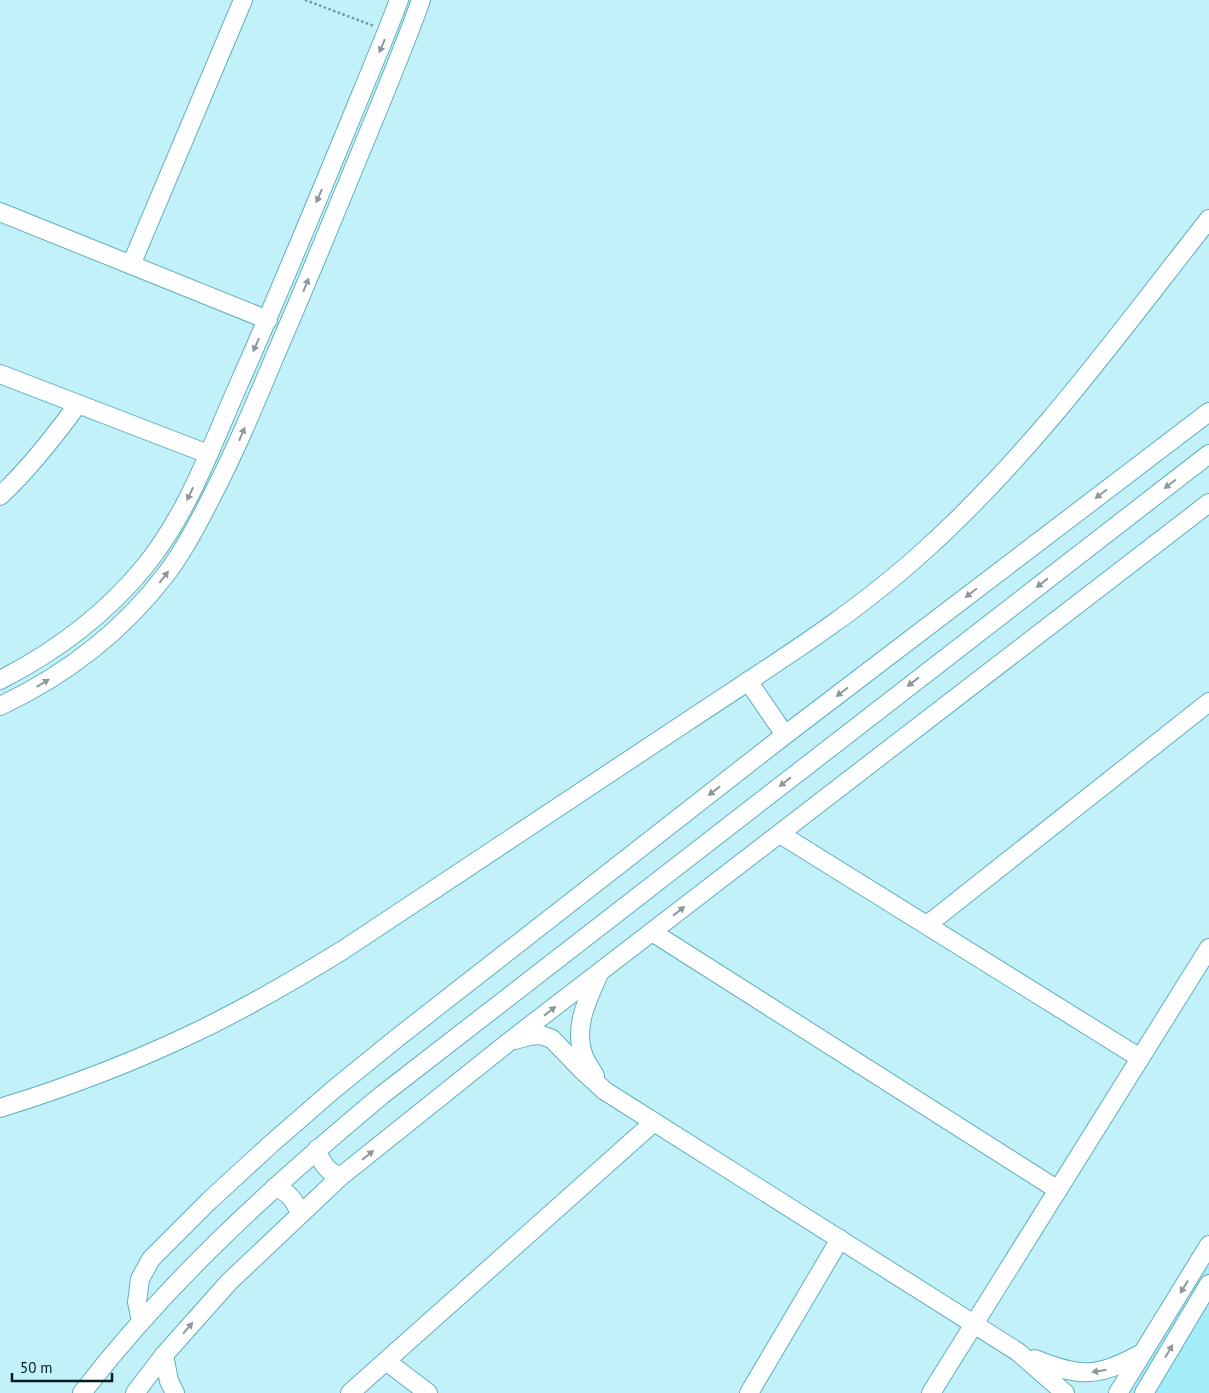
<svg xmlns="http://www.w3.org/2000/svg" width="1209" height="1393" font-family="'PT Sans',sans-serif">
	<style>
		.built { fill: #a5ecf9 }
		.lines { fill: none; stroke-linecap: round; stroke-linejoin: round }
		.minor-casing { stroke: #5fafbd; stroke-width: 20 }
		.path { stroke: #72979e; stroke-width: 2.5; stroke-dasharray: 2.5 2.5; stroke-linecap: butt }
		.minor { stroke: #fff; stroke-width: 18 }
		.oneway { fill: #8d989a }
	</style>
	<rect width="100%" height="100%" fill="#c3f1fa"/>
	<path class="built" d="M1209,1264v129h-79l70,-115z"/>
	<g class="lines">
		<g class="minor-casing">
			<g id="minor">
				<path d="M0,212l268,108"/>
				<path d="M131,265l112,-265"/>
				<path d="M0,374l208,80"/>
				<path d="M0,496c30,-28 54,-59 78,-92"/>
				<path d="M0,680c57,-29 105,-65 145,-114 43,-53 66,-119 93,-180 52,-117 100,-236 149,-355l12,-31"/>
				<path d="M748,681l37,54"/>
				<path d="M0,706c66,-31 123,-75 167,-133 18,-24 32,-51 45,-77 25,-48 45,-97 66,-147 31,-71 60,-143 90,-215 18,-44 37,-89 53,-134"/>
				<path d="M780,834l360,224"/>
				<path d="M927,925l282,-223"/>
				<path d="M652,932l406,258"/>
				<path d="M515,1040l14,-4 12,-1 11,4 30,31 23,21 413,261 47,41"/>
				<path d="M595,1076c-3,-6 -7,-11 -10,-17 -13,-29 2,-59 14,-85"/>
				<path d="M0,1108c68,-21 134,-46 198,-77 50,-24 98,-52 145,-81 115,-76 230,-153 345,-229 81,-54 165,-105 237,-171 109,-98 194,-217 284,-331"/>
				<path d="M317,1149c4,14 10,22 23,28"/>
				<path d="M275,1187c13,5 20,13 25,27"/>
				<path d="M141,1321l-4,-19 3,-23 11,-20 59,-59 61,-56 62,-54 64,-52 388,-303 424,-323"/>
				<path d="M164,1355l5,26 6,12"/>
				<path d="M1035,1359c46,19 64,18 107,-6"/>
				<path d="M386,1361l42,32"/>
				<path d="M82,1393c86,-112 192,-208 300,-298l827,-641"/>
				<path d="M135,1393l29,-38 65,-73 111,-105 170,-136 699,-538"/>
				<path d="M350,1393l304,-271"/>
				<path d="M749,1393l91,-154"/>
				<path d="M931,1393l278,-445"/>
				<path d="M1118,1393l91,-148"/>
				<path d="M1144,1393l65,-109"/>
			</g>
		</g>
		<path class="path" d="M305,0l69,26"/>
		<use href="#minor" class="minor"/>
	</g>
	<defs><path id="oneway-solid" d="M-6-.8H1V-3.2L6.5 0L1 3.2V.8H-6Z" transform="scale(1.25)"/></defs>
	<g class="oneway">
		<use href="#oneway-solid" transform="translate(382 46) rotate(113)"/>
		<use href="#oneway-solid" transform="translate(319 196) rotate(113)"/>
		<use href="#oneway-solid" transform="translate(306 285) rotate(-68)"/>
		<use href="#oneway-solid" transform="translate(256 345) rotate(114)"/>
		<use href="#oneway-solid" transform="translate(242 434) rotate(-67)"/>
		<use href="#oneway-solid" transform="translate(1170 484) rotate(143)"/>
		<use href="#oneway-solid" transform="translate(190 494) rotate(115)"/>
		<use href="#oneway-solid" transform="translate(1101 494) rotate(143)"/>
		<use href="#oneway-solid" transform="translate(164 577) rotate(-52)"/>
		<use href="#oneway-solid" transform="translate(1042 583) rotate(142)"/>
		<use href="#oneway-solid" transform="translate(971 593) rotate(143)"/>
		<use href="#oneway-solid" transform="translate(913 682) rotate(142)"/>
		<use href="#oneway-solid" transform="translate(43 683) rotate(-31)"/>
		<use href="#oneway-solid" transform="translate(842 692) rotate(143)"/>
		<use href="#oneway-solid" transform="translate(785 782) rotate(142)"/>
		<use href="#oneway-solid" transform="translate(714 791) rotate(142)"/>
		<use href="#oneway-solid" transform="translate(679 911) rotate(-38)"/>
		<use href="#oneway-solid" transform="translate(550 1011) rotate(-38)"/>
		<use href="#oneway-solid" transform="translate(368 1155) rotate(-39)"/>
		<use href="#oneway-solid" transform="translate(1184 1287) rotate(122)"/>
		<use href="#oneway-solid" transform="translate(188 1328) rotate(-49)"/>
		<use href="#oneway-solid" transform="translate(1169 1351) rotate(-59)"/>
		<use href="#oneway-solid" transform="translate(1099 1371) rotate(171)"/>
	</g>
	<path d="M12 1373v8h100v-8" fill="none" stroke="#021b1f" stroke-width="2.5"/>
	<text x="20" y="1373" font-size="15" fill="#021b1f" stroke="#c3f1fa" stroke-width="4" paint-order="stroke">50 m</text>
</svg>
